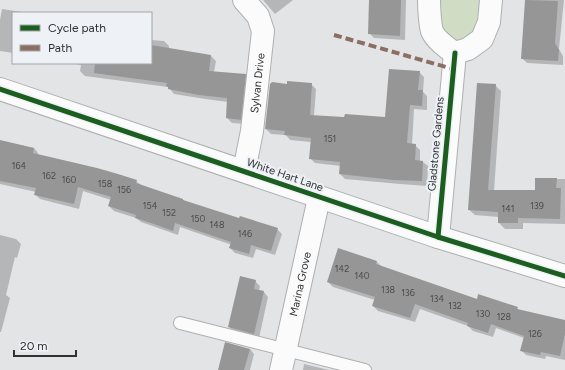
<svg xmlns="http://www.w3.org/2000/svg" width="565" height="370" font-family="Figtree,sans-serif">
	<style>
		.green { fill: #d0ddc4 }
		.shadow { fill: #0003 }
		.building { fill: #969697 }
		.lines { fill: none; stroke-linecap: round; stroke-linejoin: round }
		.service-casing { stroke: #adafb1; stroke-width: 14 }
		.minor-casing { stroke: #adafb1; stroke-width: 24 }
		.tertiary-casing { stroke: #adafb1; stroke-width: 24 }
		.service { stroke: #fbfbfb; stroke-width: 12 }
		.minor { stroke: #fbfbfb; stroke-width: 22 }
		.tertiary { stroke: #fbfbfb; stroke-width: 22 }
		.quiet { stroke: #8d6e63; stroke-width: 4; stroke-dasharray: 8 4; stroke-linecap: butt }
		.cycleway-casing { stroke: #eef2f6; stroke-width: 8 }
		.cycleway { stroke: #1b5e20; stroke-width: 5 }
		.labels { text-anchor: middle; dominant-baseline: central; stroke-width: 4; stroke-linejoin: round; paint-order: stroke }
		.number-label { font-size: 9px; fill: #4a4a4c }
		.street-label { font-size: 11px; fill: #303133; stroke: #eef2f6 }
	</style>
	<rect width="100%" height="100%" fill="#e2e4e6"/>
	<path class="green" d="M437,0h46l-8,34 -11,9h-12l-12,-12z"/>
	<g class="shadow">
		<path d="M263,0h30l-18,14z"/>
		<path d="M370,0h36l-1,40 -31,-2 -5,-5z"/>
		<path d="M526,0h38l-5,49 4,7v9l-36,-2 -5,-5z"/>
		<path d="M2,9l26,4h-15v40l-13,-2v-31z"/>
		<path d="M151,40l13,1 5,5v3l42,7 5,5 -2,11 31,3 5,5 -5,44 -13,-1 -5,-5 1,-16 -23,-3 -31,-5 -6,-7 -83,-11 -5,-5 1,-6 -10,-2h80z"/>
		<path d="M419,72l5,5 -1,15 4,4v14l-13,-1 -2,36h3l5,5v11l3,1 5,4 -1,20 -27,-2 -55,-5 -5,-5 1,-8 -26,-3 -5,-5 1,-16 -21,-2 -4,-5 -15,-1 -5,-5 22,-43 23,-2 5,5 -2,27 31,3 41,-1z"/>
		<path d="M495,85l6,6 -7,100h42v-12h29v45l-42,-1v6h-18l-6,-6v-6l-24,-2 -6,-5z"/>
		<path d="M0,141l34,7 4,5v2l98,26 5,4 42,15 2,2 54,18 38,9 5,5 -7,21 -19,-6 -3,9 -18,-5 -5,-5 2,-3 -52,-18 -2,8 -37,-13 -5,-4 -22,-7 -5,-5 2,-6 -28,-9 -4,18 -39,-10 -4,-4v-3l-36,-8z"/>
		<path d="M0,235l16,4 5,5 -4,14 -2,-1 -9,38 4,3 -9,34h-1z"/>
		<path d="M339,250l38,12 5,5 95,33 40,8 3,3 45,10v39l-19,-4 -1,3 -19,-4 -5,-5 3,-12 -28,-10 -3,9 -20,-6 -5,-5 -48,-17 -5,13 -37,-11 -5,-5 2,-6 -42,-13 -5,-5z"/>
		<path d="M255,281l5,5 -1,5 5,1 4,5 -9,41 -25,-6 -5,-5z"/>
		<path d="M250,349l4,5 -4,16h-32z"/>
		<path d="M304,364l25,6h-26z"/>
	</g>
	<g class="building">
		<path d="M369,0h32l-1,36 -32,-2z"/>
		<path d="M525,0l33,1 -3,42 4,7 -1,11 -37,-2z"/>
		<path d="M151,45l60,10 -2,16 37,3 -5,46 -15,-2 1,-20 -28,-3 -31,-6v-2l-2,-1 1,-3 -73,-10 1,-10h56z"/>
		<path d="M389,69l31,2 -2,19h5l-1,16 -12,-1 -3,38 9,1 -1,16 8,1 -1,20 -28,-1 -55,-6 1,-12 -31,-3 2,-21 -27,-3 1,-4 -20,-2 5,-45 2,-2 15,2v-3l25,2 -2,32 34,2 1,-3 40,3z"/>
		<path d="M477,83l19,1 -8,106h47v-12h22l-1,10h5l-1,31 -42,-1v5h-20v-11l-30,-2z"/>
		<path d="M0,140l34,8 -1,5 64,15 21,6 19,6 -1,3 47,16v1l56,18 1,-2 38,12 -7,23 -20,-6 -2,9 -20,-6 2,-6 -56,-19 -2,8 -19,-7 -19,-6 1,-3 -28,-9 3,-9 -33,-10 -4,17 -40,-9 2,-7 -36,-7z"/>
		<path d="M338,248l39,13 -1,3 101,35 1,-5 40,13 -1,2 48,11v14l-5,22 -19,-4 -1,3 -20,-4 4,-15 -33,-12 -3,9 -21,-7 1,-3 -53,-19 -5,14 -38,-12 3,-9 -48,-15z"/>
		<path d="M240,276l16,4 -2,9 10,2 -10,43 -26,-7z"/>
		<path d="M225,342l25,7 -6,21h-26z"/>
	</g>
	<g class="lines">
		<g class="service-casing">
			<path id="service" d="M180,323l185,47"/>
		</g>
		<g class="minor-casing">
			<g id="minor">
				<path d="M429,0c0,7 1,25 3,31 3,8 16,18 23,22l13,-4 14,-10 7,-17 2,-22"/>
				<path id="s1" d="M244,171l8,-40 11,-100 -5,-15 -14,-16"/>
				<path d="M438,237l17,-184"/>
				<path id="s2" d="M281,370l38,-172"/>
			</g>
		</g>
		<g class="tertiary-casing">
			<path id="tertiary" d="M0,89l438,148 127,39"/>
		</g>
		<use href="#service" class="service"/>
		<use href="#minor" class="minor"/>
		<use href="#tertiary" class="tertiary"/>
		<path class="quiet" d="M334,35l119,34"/>
		<g class="cycleway-casing">
			<g id="cycleway">
				<path d="M0,89l438,148 127,39"/>
				<path d="M438,237l17,-184"/>
			</g>
		</g>
		<use href="#cycleway" class="cycleway"/>
	</g>
	<g class="labels">
		<g class="number-label">
			<text x="330" y="138">151</text>
			<text x="19" y="165">164</text>
			<text x="49" y="175">162</text>
			<text x="69" y="179">160</text>
			<text x="105" y="183">158</text>
			<text x="124" y="189">156</text>
			<text x="150" y="205">154</text>
			<text x="537" y="205">139</text>
			<text x="508" y="208">141</text>
			<text x="169" y="212">152</text>
			<text x="198" y="218">150</text>
			<text x="217" y="224">148</text>
			<text x="245" y="233">146</text>
			<text x="342" y="268">142</text>
			<text x="362" y="275">140</text>
			<text x="388" y="289">138</text>
			<text x="408" y="292">136</text>
			<text x="437" y="298">134</text>
			<text x="455" y="305">132</text>
			<text x="483" y="313">130</text>
			<text x="504" y="316">128</text>
			<text x="535" y="333">126</text>
		</g>
		<g class="street-label">
			<text stroke="none"><textPath href="#s1" startOffset="89">Sylvan Drive</textPath></text>
			<text transform="translate(436 144) rotate(-85)">Gladstone Gardens</text>
			<text transform="translate(285 175) rotate(19)">White Hart Lane</text>
			<text stroke="none"><textPath href="#s2" startOffset="88">Marina Grove</textPath></text>
		</g>
	</g>
	<rect x="12" y="12" width="140" height="52" fill="#eef2f6" stroke="#a2a5a8"/>
	<rect x="20" y="25" width="20" height="6" fill="#1b5e20" stroke="#a2a5a8"/>
	<text x="48" y="32" font-size="12" fill="#303133">Cycle path</text>
	<rect x="20" y="45" width="20" height="6" fill="#8d6e63" stroke="#a2a5a8"/>
	<text x="48" y="52" font-size="12" fill="#303133">Path</text>
	<path d="M14 350v6h62v-6" fill="none" stroke="#303133" stroke-width="2"/>
	<text x="20" y="350" font-size="12" fill="#303133" stroke="#eef2f6" stroke-width="3" paint-order="stroke">20 m</text>
</svg>
